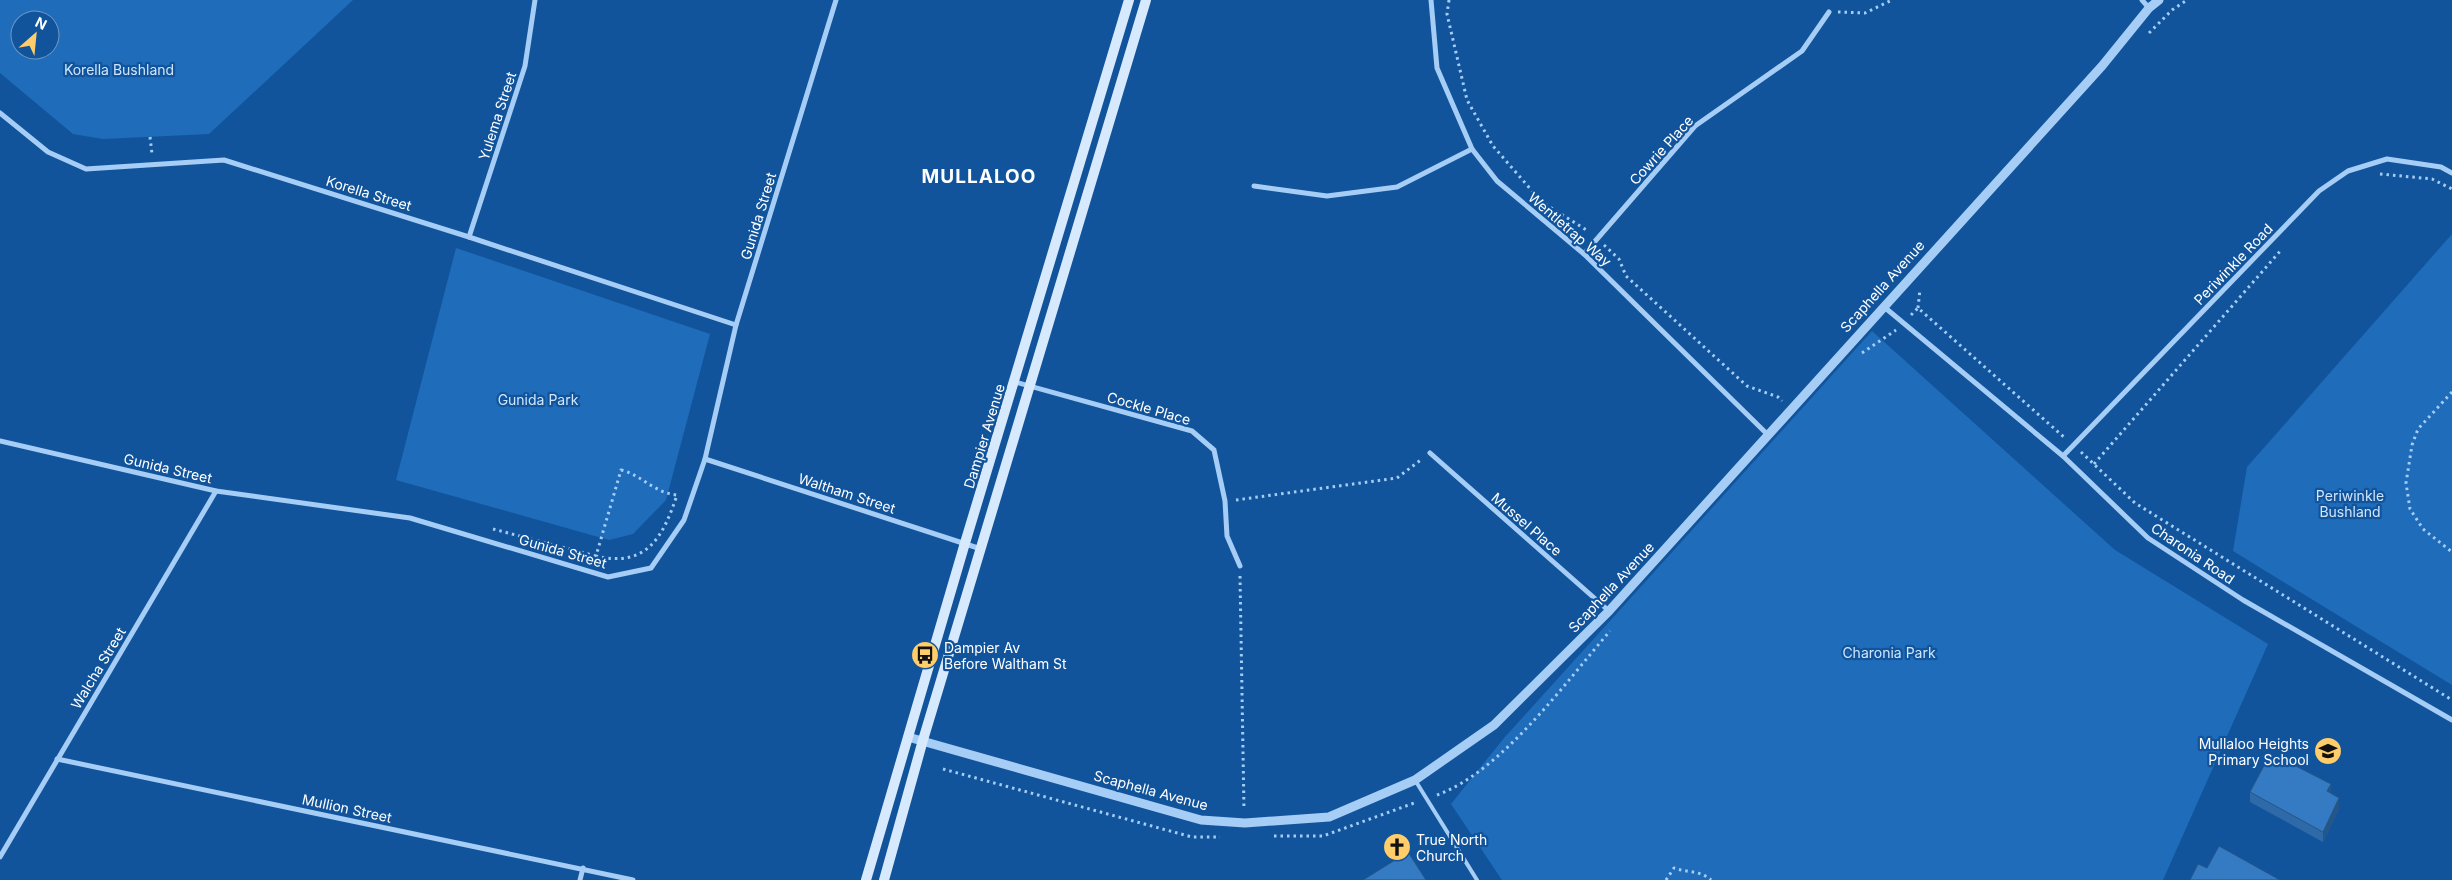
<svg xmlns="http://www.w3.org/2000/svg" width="2452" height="880" font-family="Inter,sans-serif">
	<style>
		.green { fill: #1f6cba; fill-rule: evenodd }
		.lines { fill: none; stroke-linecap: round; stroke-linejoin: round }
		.path { stroke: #a6cdf5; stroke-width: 3; stroke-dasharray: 2.5 4; stroke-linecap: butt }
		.service { stroke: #a6cdf5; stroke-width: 4 }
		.minor { stroke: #a6cdf5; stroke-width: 5 }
		.tertiary { stroke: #a6cdf5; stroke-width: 9 }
		.secondary { stroke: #d6e9fd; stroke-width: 10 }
		.wall { fill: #2e6aa8 }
		.shaded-wall { fill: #255688 }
		.building { fill: #357bc3; stroke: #255688 }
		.labels { text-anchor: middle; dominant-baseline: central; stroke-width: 4.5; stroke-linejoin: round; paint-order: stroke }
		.park-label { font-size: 14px; fill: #cee6fe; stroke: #11549c }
		.street-label { font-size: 14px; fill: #fff; stroke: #11549c }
		.poi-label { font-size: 14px; fill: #fff; stroke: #11549c; text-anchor: start }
		.district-label { font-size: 19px; font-weight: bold; letter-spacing: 1px; fill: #fff; stroke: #11549c }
	</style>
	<rect width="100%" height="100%" fill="#11549c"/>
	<g class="green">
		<path d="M0,0h353l-144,134 -106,5 -30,-5 -73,-61zM20,20h30v30h-30z"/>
		<path d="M2452,234v451l-219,-134 14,-84z"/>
		<path d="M456,248l254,86 -44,166 -33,34 -24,6 -213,-60z"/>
		<path d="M1872,331l243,219 153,94 -105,236h-661l-51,-76 53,-66z"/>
	</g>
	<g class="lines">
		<g class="path">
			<path d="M1449,0l-2,14 20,86 26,46 47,54"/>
			<path d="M1838,12l27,1 27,-13"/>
			<path d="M2149,33l23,-23 15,-10"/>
			<path d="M150,137l2,17"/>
			<path d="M2380,174l52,5 20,10"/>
			<path d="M1545,204l43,27"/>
			<path d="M1604,245l15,14 7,17 121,110 31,11 4,4"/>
			<path d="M1918,308l2,-19"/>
			<path d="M1911,315l7,-7 147,130"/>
			<path d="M1862,353l34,-23"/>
			<path d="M2452,392l-34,37 -6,16 -6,38 4,26 13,20 29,23"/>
			<path d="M2081,452l54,51 317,197"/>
			<path d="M2094,464l188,-215"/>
			<path d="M621,470c21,5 33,23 56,25 -14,42 -30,73 -81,61z"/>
			<path d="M1236,500l161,-22 25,-19"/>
			<path d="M493,529l103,27"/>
			<path d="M1240,576l4,234"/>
			<path d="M943,769l249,68h28"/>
			<path d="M1437,795c64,-23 128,-112 173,-164"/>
			<path d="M1274,836h49l94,-34"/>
			<path d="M1666,880l8,-12c13,5 26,2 37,12"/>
		</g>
		<path class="service" d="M1415,780l62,100"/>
		<g class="minor">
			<path d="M1431,0l6,68 35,81 25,32 87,73 183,180"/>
			<path d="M2142,0l7,8"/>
			<path d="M0,113l48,39 38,17 138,-9 245,77 267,88"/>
			<path d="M1254,186l73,10 70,-9 75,-38"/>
			<path d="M469,237l56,-171 10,-66"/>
			<path d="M1584,254l111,-128 107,-75 27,-39"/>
			<path d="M1883,306l180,150 85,82 95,62 209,120"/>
			<path d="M1015,382l177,49 22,19 11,51 2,35 13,30"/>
			<path d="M0,441l216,50 194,27 198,59 43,-9 33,-48 21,-61 31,-134 100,-325"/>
			<path d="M1430,453l179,158"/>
			<path d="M2063,456l256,-265 29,-20 39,-12 54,8 11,6"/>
			<path d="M705,459l276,90"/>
			<path d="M57,759l576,121"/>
			<path d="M0,857l216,-366"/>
			<path d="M580,880l3,-12"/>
		</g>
		<path class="tertiary" d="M908,737l293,83 44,3 84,-6 86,-37 79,-55 115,-114 493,-545 47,-58 10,-8"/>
		<g class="secondary">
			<path d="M866,880l99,-337 164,-543"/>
			<path d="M884,880l39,-140 223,-740"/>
		</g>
	</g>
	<path class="wall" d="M2250,792l81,1 8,16 -16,33 -73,-40z"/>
	<g class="shaded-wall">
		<path d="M2331,784v11l-4,-4z"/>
		<path d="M2339,798v11l-16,33v-10z"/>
	</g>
	<g class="building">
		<path d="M2282,759l49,25 -4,7 12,7 -16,34 -73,-40 17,-32 11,6z"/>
		<path d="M2219,846l61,34h-90l8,-16 9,4z"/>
		<path d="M1408,852l18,28h-63z"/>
	</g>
	<defs>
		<g id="bus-disc" transform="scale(1.4375)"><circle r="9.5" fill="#ffcd69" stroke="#11549c"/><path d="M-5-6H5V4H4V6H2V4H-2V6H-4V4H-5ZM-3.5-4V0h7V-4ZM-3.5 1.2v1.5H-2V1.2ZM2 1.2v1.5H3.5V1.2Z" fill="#111"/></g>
		<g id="school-disc" transform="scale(1.4375)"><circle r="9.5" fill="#ffcd69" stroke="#11549c"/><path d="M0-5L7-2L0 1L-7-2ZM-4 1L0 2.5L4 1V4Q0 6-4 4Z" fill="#111"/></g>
		<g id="church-disc" transform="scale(1.4375)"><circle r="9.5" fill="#ffcd69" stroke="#11549c"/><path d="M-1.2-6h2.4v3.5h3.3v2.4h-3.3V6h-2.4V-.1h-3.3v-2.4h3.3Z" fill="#111"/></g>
	</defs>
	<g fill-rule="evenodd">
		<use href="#bus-disc" x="925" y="655"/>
		<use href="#school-disc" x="2328" y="751"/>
		<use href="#church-disc" x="1397" y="847"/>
	</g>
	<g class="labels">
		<g class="park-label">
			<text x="119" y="69">Korella Bushland</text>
			<text x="538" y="399">Gunida Park</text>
			<text x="2350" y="495">Periwinkle<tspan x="2350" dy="16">Bushland</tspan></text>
			<text x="1889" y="652">Charonia Park</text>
		</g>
		<g class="street-label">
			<text transform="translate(497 116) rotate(-72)">Yulema Street</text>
			<text transform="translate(1661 150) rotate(-48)">Cowrie Place</text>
			<text transform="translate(369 193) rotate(17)">Korella Street</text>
			<text transform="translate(758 216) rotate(-73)">Gunida Street</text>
			<text transform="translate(1570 229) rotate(41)">Wentletrap Way</text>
			<text transform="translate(2233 264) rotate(-46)">Periwinkle Road</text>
			<text transform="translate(1882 286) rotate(-48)">Scaphella Avenue</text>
			<text transform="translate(1149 408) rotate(16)">Cockle Place</text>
			<text transform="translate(984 436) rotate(-73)">Dampier Avenue</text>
			<text transform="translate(168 468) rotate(13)">Gunida Street</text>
			<text transform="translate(847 493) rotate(18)">Waltham Street</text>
			<text transform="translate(1527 524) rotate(41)">Mussel Place</text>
			<text transform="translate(563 551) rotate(16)">Gunida Street</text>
			<text transform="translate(2193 553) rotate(34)">Charonia Road</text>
			<text transform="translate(1611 587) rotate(-47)">Scaphella Avenue</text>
			<text transform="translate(98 668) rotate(-59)">Walcha Street</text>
			<text transform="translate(1151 790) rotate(15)">Scaphella Avenue</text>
			<text transform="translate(347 808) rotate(12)">Mullion Street</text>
		</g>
		<g class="poi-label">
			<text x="944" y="647">Dampier Av<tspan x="944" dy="16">Before Waltham St</tspan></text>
			<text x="2309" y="743" text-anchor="end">Mullaloo Heights<tspan x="2309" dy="16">Primary School</tspan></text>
			<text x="1416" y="839">True North<tspan x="1416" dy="16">Church</tspan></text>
		</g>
		<g class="district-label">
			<text x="979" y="176">MULLALOO</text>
		</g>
	</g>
	<g transform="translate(35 35) rotate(27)"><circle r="24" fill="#11549c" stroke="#7098c4"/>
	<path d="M0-4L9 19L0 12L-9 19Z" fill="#ffcd69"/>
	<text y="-8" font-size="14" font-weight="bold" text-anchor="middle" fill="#ffffff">N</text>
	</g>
</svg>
